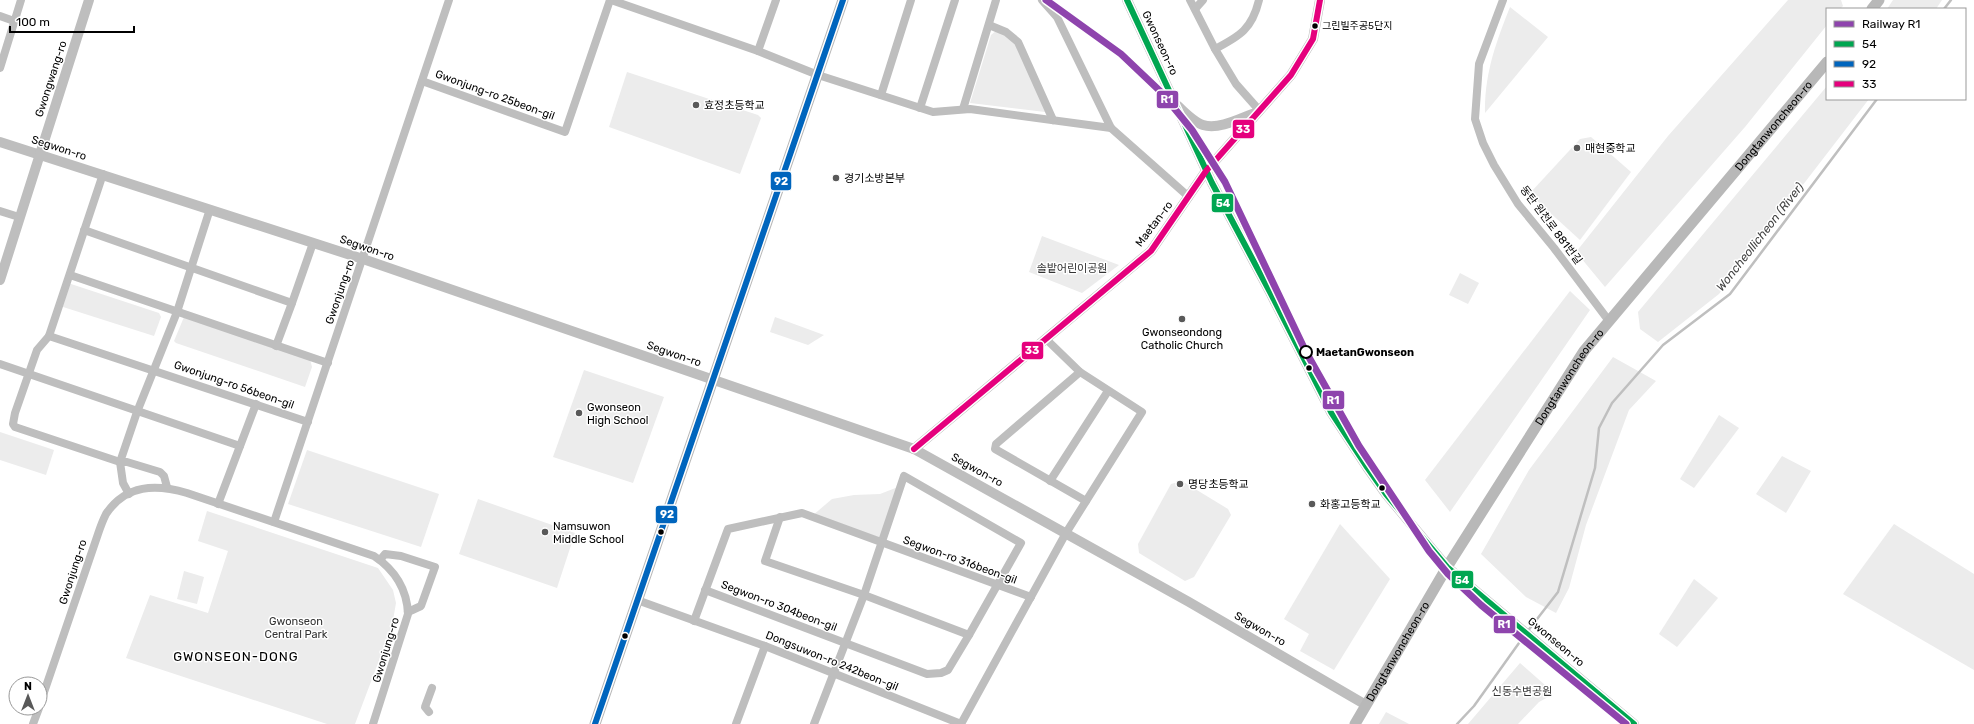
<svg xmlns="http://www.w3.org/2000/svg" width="1974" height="724" font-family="Rubik,'Noto Sans KR',sans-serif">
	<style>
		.green { fill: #ececec }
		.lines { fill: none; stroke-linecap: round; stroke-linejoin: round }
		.stream { stroke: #bfbfbf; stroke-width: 2.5 }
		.minor { stroke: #bebebe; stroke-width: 8 }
		.tertiary { stroke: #bebebe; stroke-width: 10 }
		.secondary { stroke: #b8b8b8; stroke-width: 11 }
		.bus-1-casing { stroke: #fff; stroke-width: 9 }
		.bus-2-casing { stroke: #fff; stroke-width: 9 }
		.bus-3-casing { stroke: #fff; stroke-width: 9 }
		.bus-1 { stroke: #00a651; stroke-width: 6 }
		.bus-2 { stroke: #0065bd; stroke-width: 6 }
		.bus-3 { stroke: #e5007d; stroke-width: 6 }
		.rail-1-casing { stroke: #fff; stroke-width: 10 }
		.rail-1 { stroke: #8e44ad; stroke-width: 7 }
		.bus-dot { fill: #000; stroke: #fff; stroke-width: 1.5 }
		.poi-dot { fill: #595959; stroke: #fff; stroke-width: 1.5 }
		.stop-dot { fill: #fff; stroke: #000; stroke-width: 2 }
		.labels { text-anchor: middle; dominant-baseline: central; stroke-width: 3; stroke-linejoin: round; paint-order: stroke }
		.bus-label { font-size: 10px; fill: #000; stroke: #fff; text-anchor: start }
		.street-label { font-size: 11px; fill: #000; stroke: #fff }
		.poi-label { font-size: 11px; fill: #000; stroke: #fff; text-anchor: start }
		.park-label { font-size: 11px; fill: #333; stroke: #fff }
		.stop-label { font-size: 11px; font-weight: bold; fill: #000; stroke: #fff; text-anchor: start }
		.water-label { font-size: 12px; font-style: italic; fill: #444; stroke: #fff }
		.quarter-label { font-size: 13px; letter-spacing: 1px; fill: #000; stroke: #fff }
		.line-badge { stroke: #fff; stroke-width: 1.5 }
		.badge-label { font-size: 11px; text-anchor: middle; font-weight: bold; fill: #fff }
	</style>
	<rect width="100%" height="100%" fill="#fff"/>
	<g class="green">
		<path d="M1788,0h53l2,6 -3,3h-13v16l-82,102 -140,160 -29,-35 92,-116z"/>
		<path d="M1893,0h49l-6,9h-49z"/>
		<path d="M1510,7l38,30 -63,76c-1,-38 11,-71 25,-106z"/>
		<path d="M997,30l17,12 31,65v5l-75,-9 21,-68z"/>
		<path d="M627,72l131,43 3,3 -21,56 -131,-47z"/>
		<path d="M1827,86v13h42l-150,195 -61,48 -18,-13 -2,-17z"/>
		<path d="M1591,137l40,35 -51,68 -46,-42 -2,-7 48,-52z"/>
		<path d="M1042,236l77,29 -37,28 -53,-21z"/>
		<path d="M1460,273l19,10 -11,21 -19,-9z"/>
		<path d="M68,283l91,30 2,4 -7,19 -94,-30z"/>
		<path d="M1570,291l20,19 -140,202 -25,-32z"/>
		<path d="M184,317l126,42 2,8 -7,20 -129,-44 -2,-2z"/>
		<path d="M775,317l49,18 -16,10 -38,-13z"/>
		<path d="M1613,357l43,24 -27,29 -43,115 -17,63 -13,25 -30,-16 -45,-43 48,-84z"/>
		<path d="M584,370l80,27 -31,86 -80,-26z"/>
		<path d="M1719,415l20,13 -45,60 -14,-9z"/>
		<path d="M0,432l54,18 -8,25 -46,-15z"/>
		<path d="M307,450l132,44 -18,53 -133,-43z"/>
		<path d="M1782,456l29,15 -25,42 -30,-19z"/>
		<path d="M1182,481l46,28 3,6 -37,62 -9,4 -46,-28 -1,-9 33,-60z"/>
		<path d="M898,487l-19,54 -67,-25 20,-17 22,-4 26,-1z"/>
		<path d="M478,499l97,34 -18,55 -98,-34z"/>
		<path d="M207,511l171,57 15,22 3,13 -4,23 -37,98h-28l-201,-66 24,-63 58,18 20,-62 -30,-10z"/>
		<path d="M1340,524l50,55 -56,91 -34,-19 9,-17 -25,-15z"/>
		<path d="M1894,524l80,50v96l-131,-76z"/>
		<path d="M184,571l20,6 -7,27 -20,-5z"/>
		<path d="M1694,579l24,19 -41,49 -18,-13z"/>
		<path d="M1520,663l25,22 5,11 -11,6 -21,22h-50z"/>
		<path d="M1386,712l23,12h-30z"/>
	</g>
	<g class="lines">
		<g class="stream">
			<path d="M1944,9l7,-9"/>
			<path d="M1527,632l31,-40 37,-124 4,-40 13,-25 51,-58 67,-51 147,-195"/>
			<path d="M1457,724l17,-18 50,-70"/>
		</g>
		<g class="minor">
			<path d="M611,0l147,51 60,24 115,37 37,-3 141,19"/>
			<path d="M1042,0l15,17 54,111 78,69"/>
			<path d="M1190,0l25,49 21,35 23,26"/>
			<path d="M1503,0l-24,64 -4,55 8,24 11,22 24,39 36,44 55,73"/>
			<path d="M1195,9l8,-9"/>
			<path d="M0,16l14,5"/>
			<path d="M989,25l17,7 12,10 35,78"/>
			<path d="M1215,49c25,-13 37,-20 44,-49"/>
			<path d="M758,51l18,-51"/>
			<path d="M0,68l21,-68"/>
			<path d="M422,81l143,51 45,-132"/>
			<path d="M881,95l30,-95"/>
			<path d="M920,108l35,-108"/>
			<path d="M963,109l33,-109"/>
			<path d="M0,211l19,6"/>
			<path d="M84,230l208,73 -16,43"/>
			<path d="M70,275l258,88"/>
			<path d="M292,303l21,-60"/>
			<path d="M49,336l54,-162"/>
			<path d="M0,364l240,82"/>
			<path d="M1080,372l-84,72 -1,5 91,52"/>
			<path d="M120,462l17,-50 40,-100 33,-103"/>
			<path d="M120,462l3,21 6,11"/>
			<path d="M1050,481l58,-90"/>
			<path d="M167,487l-3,-11 -4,-4 -33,-10h-7l-105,-35 -2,-3 2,-11 22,-63 12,-14 259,86"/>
			<path d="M218,504l38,-100"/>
			<path d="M780,517l-15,44 99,34 105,40 52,-92 -117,-67 -40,119 -50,129"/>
			<path d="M274,522l175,-522"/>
			<path d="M380,560l5,-6 16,2 34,11 -14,39 -13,6"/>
			<path d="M705,590l222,84 14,-1 7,-3 21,-35"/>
			<path d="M637,600l128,46 196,78"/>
			<path d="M694,621l34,-92 74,-16 229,84"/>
			<path d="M40,704l58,-170c2,-6 5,-14 8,-20 20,-30 50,-30 81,-21l187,63c21,14 33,33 34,58l-35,110"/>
			<path d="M429,712l-4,-5 7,-19"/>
			<path d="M33,724l6,-16"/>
			<path d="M736,724l29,-78"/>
			<path d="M961,724l105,-191 76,-121 -62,-40 -34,-33"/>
		</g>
		<g class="tertiary">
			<path d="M1127,0l85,183 58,109 61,120 36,55 19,27 61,73 187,157"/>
			<path d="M1178,106c7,7 16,16 25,19 16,5 38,-7 52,-12"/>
			<path d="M0,142l363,117 551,190 275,153 177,103"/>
			<path d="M0,280l89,-280"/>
			<path d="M914,449l237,-198 55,-80 85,-96 22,-36 7,-39"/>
		</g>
		<g class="secondary">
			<path d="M1872,9l7,-9"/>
			<path d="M595,724l248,-724"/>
			<path id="s1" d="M1355,724l92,-157 137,-216 243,-289"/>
		</g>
		<g class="bus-1-casing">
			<path id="bus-1" d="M1127,0l85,183 58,109 61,120 36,55 19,27 61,73 187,157"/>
		</g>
		<g class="bus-2-casing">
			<path id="bus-2" d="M595,724l248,-724"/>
		</g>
		<g class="bus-3-casing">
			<path id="bus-3" d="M914,449l237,-198 55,-80 85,-96 22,-36 7,-39"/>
		</g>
		<use href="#bus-1" class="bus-1"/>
		<use href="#bus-2" class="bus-2"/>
		<use href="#bus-3" class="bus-3"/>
		<g class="rail-1-casing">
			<path id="rail-1" d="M1046,0l75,54 40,38 31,38 33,52 81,170 53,94 70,105 19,23 33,31 145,119"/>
		</g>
		<use href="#rail-1" class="rail-1"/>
	</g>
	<g class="bus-dot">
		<circle cx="1315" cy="26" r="3.5"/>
		<circle cx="1309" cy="368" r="3.5"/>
		<circle cx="1382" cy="488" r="3.5"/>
		<circle cx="661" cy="532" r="3.5"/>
		<circle cx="625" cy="636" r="3.5"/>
	</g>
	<g class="poi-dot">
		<circle cx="696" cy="105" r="4"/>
		<circle cx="1577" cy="148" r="4"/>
		<circle cx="836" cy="178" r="4"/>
		<circle cx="1182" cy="319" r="4"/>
		<circle cx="579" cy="413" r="4"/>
		<circle cx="1180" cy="484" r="4"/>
		<circle cx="1312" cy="504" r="4"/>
		<circle cx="545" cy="532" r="4"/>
	</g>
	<circle class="stop-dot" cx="1306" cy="352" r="6"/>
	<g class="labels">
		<g class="bus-label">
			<text x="1322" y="26">그린빌주공5단지</text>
		</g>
		<g class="street-label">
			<text transform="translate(1160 43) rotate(65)">Gwonseon-ro</text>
			<text transform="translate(51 79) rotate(-72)">Gwongwang-ro</text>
			<text transform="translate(495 95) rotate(20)">Gwonjung-ro 25beon-gil</text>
			<text stroke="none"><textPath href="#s1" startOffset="732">Dongtanwoncheon-ro</textPath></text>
			<text transform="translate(59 148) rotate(18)">Segwon-ro</text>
			<text transform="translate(1154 224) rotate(-53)">Maetan-ro</text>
			<text transform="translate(1551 225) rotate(53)">동탄 원천로 881번길</text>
			<text transform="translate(367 248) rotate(19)">Segwon-ro</text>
			<text transform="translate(340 292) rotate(-71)">Gwonjung-ro</text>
			<text transform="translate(674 354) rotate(19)">Segwon-ro</text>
			<text stroke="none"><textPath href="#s1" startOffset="408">Dongtanwoncheon-ro</textPath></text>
			<text transform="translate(234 385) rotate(19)">Gwonjung-ro 56beon-gil</text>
			<text transform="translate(977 470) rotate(29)">Segwon-ro</text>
			<text transform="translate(960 560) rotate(20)">Segwon-ro 316beon-gil</text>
			<text transform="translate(73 572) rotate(-72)">Gwonjung-ro</text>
			<text transform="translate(779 606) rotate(21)">Segwon-ro 304beon-gil</text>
			<text transform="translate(1260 629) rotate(30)">Segwon-ro</text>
			<text transform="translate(1556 642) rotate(40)">Gwonseon-ro</text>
			<text transform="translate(386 650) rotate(-73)">Gwonjung-ro</text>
			<text stroke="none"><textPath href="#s1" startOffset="84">Dongtanwoncheon-ro</textPath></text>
			<text transform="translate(832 661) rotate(22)">Dongsuwon-ro 242beon-gil</text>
		</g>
		<g class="poi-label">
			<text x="704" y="105">효정초등학교</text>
			<text x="1585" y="148">매현중학교</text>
			<text x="844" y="178">경기소방본부</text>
			<text x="1182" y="332" text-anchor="middle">Gwonseondong<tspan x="1182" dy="13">Catholic Church</tspan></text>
			<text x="587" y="407">Gwonseon<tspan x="587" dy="13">High School</tspan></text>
			<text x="1188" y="484">명당초등학교</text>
			<text x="1320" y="504">화홍고등학교</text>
			<text x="553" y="526">Namsuwon<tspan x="553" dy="13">Middle School</tspan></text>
		</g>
		<g class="park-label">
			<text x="1072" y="268">솔밭어린이공원</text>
			<text x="296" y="621">Gwonseon<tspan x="296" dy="13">Central Park</tspan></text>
			<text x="1522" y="691">신동수변공원</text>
		</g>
		<g class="stop-label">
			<text x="1316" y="352">MaetanGwonseon</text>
		</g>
		<g class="water-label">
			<text transform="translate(1760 237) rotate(-52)">Woncheollicheon (River)</text>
		</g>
		<g class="quarter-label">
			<text x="236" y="656">GWONSEON-DONG</text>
		</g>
	</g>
	<g class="line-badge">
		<rect x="1156" y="90" width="23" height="19" rx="4" fill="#8e44ad"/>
		<rect x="1232" y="119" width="23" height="20" rx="4" fill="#e5007d"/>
		<rect x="770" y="171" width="22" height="20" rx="4" fill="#0065bd"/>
		<rect x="1211" y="193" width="23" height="20" rx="4" fill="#00a651"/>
		<rect x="1021" y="341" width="23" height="19" rx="4" fill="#e5007d"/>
		<rect x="1322" y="390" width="23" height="20" rx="4" fill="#8e44ad"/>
		<rect x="655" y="505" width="23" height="19" rx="4" fill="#0065bd"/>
		<rect x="1451" y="570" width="23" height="19" rx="4" fill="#00a651"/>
		<rect x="1493" y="615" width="23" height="19" rx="4" fill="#8e44ad"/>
	</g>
	<g class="badge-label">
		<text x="1167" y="103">R1</text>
		<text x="1243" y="133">33</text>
		<text x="781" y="185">92</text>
		<text x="1223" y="207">54</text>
		<text x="1032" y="354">33</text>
		<text x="1333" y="404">R1</text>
		<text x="667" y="518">92</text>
		<text x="1462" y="584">54</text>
		<text x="1504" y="628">R1</text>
	</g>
	<rect x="1826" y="8" width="140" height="92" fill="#ffffff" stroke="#999999"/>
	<rect x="1834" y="21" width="20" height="6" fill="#8e44ad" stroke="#999999"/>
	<text x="1862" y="28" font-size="12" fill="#000000">Railway R1</text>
	<rect x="1834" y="41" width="20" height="6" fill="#00a651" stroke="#999999"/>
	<text x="1862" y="48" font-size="12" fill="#000000">54</text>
	<rect x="1834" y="61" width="20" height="6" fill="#0065bd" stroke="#999999"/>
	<text x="1862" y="68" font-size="12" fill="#000000">92</text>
	<rect x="1834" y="81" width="20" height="6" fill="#e5007d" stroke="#999999"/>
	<text x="1862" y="88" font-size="12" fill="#000000">33</text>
	<g transform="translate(28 696)"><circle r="19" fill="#ffffff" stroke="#999999"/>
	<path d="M0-3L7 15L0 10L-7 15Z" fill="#595959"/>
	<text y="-6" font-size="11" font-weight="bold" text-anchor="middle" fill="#000000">N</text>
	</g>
	<path d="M10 26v6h124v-6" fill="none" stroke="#000000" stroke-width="2"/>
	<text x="16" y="26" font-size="12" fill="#000000" stroke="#ffffff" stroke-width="3" paint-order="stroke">100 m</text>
</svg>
